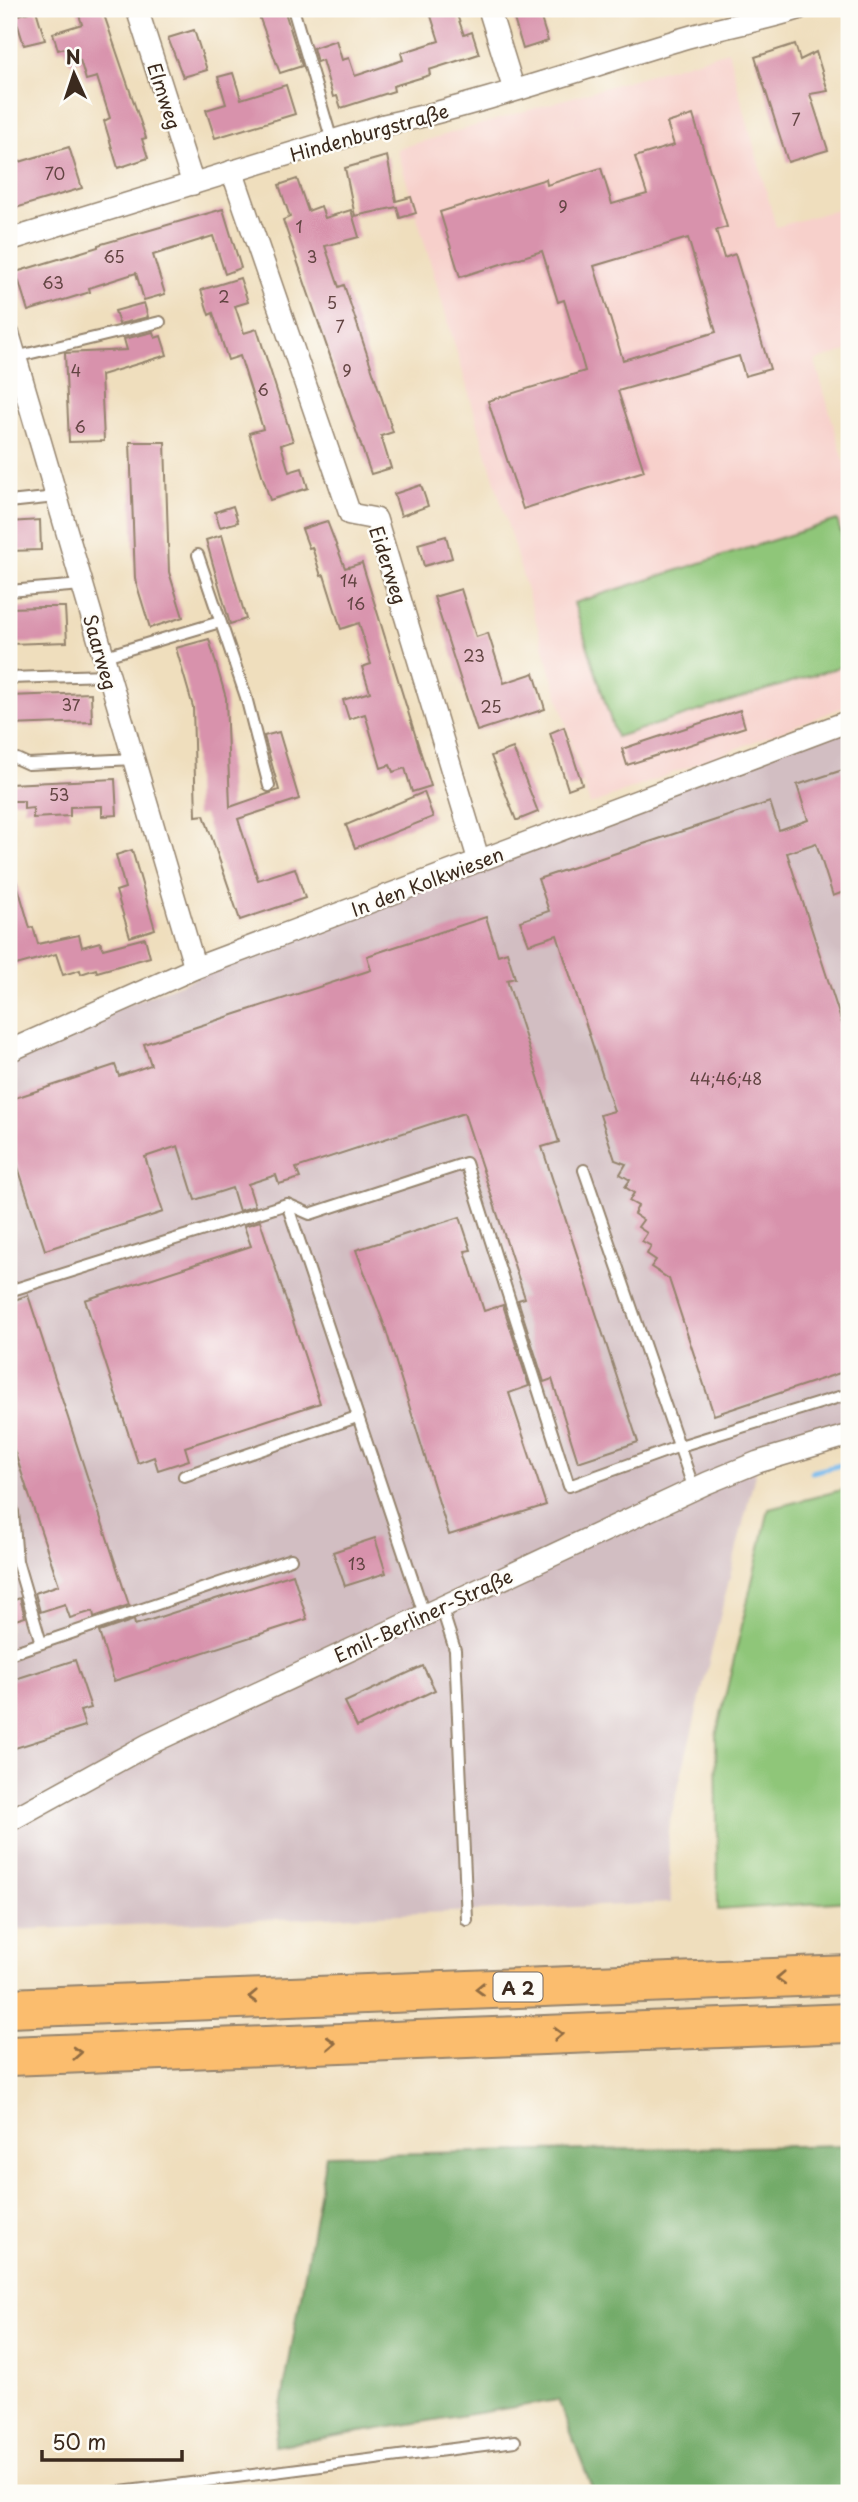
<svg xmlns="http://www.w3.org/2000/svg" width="858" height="2502" font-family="'Playpen Sans',sans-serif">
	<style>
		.built { fill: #f7d0cb }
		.industrial { fill: #d2bec2 }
		.green { fill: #8fc679; stroke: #65784c; stroke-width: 2 }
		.forest { fill: #73ab69; stroke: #576a44; stroke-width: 2 }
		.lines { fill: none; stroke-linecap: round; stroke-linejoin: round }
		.stream { stroke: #77baed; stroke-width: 5 }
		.building { fill: #d892ac; fill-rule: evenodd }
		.service-casing { stroke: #95846e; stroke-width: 14 }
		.minor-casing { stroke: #95846e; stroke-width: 24 }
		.motorway-casing { stroke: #95846e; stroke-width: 42 }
		.service { stroke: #fff; stroke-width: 10 }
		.minor { stroke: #fff; stroke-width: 21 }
		.motorway { stroke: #fbbd6e; stroke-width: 38 }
		.oneway { stroke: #916c42 }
		.labels { text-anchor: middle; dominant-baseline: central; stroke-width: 5; stroke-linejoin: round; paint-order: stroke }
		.number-label { font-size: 16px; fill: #624442 }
		.shield { fill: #fdfcf7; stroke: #75695f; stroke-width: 2 }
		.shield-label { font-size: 18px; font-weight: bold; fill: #3b2a1e }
		.street-label { font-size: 19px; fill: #3b2a1e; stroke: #fdfcf7 }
	</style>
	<rect width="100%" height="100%" fill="#fdfcf7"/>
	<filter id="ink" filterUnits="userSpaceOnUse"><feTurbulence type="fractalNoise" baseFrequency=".0143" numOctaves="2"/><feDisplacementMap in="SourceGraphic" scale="14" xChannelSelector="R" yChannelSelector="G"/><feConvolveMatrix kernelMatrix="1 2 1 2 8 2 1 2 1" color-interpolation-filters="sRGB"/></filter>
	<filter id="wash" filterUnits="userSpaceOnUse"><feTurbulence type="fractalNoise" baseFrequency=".00686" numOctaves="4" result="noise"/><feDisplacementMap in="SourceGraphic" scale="28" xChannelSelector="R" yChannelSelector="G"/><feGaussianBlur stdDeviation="1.57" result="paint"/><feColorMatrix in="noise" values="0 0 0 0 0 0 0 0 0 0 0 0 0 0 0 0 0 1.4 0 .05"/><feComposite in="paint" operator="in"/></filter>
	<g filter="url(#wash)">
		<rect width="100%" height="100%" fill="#efdebd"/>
		<path class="built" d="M728,51l48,176 73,-21v144l-34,11 34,117v227l-259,100 -193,-656z"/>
		<path class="industrial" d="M849,721v718l-91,23 -90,367 3,74 -662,27v-879z"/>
		<g class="green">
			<path d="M837,520l12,39v105l-233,73 -42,-134z"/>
			<path d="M849,1488v413l-131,9 -2,-174 53,-227z"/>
		</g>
		<path class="forest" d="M849,2145v348h-255l-36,-93 -284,46 52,-291z"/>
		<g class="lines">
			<path class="stream" d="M812,1472l37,-9"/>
		</g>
		<g id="blocks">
			<g class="building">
				<path d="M77,9h25l44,129 -4,1 6,19 -30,10 -14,-47 6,-3 -13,-41 -11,3 -6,-20 -10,3 -5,-15 -7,2 -5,-17 29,-9z"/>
				<path d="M284,9l18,57 -22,7 -21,-57z"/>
				<path d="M455,9l9,26 8,-3 7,22 -50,16 1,5 -37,11 1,5 -53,17 -4,-12 -4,1 -11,-37 -5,2 -4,-14 23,-8 6,20 7,-2 6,18 48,-16 -2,-7 38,-12 -8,-25z"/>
				<path d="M511,9h27l10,32 -25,8z"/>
				<path d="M36,10l9,30 -21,5 -9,-29z"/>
				<path d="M194,30l13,40 -24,7 -15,-39z"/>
				<path d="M795,44l5,16 16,-8 12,39 -18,3 18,56 -40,12 -33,-105z"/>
				<path d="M233,73l8,26 45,-14 9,29 -80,24 -9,-28 20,-6 -8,-27z"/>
				<path d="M693,115l34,112 -11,3 8,28 11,-4 35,115 -25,7 -6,-20 -121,35 26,80 -121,38 -35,-108 97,-30 -7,-25 -14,-46 -6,2 -16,-51 -82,26 -20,-65 106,-33 1,6 54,-17 11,36 35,-10 -12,-37 39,-12 -7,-22zM688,238l28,94 -93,28 -29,-94z"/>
				<path d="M69,147l13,41 -73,22v-38l6,-2 -2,-6z"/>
				<path d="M387,156l9,45 15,-4 5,16 -16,5 -3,-11 -42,9 -10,-48z"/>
				<path d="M297,179l11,32 13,-5 4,12 26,-8 8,27 -34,9 14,41 5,-2 49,147 -12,4 10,32 -20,6 -88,-254 7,-3 -11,-32z"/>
				<path d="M223,209l18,59 -16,6 -12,-38 -60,19 12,39 -21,6 -8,-27 -47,15 1,4 -62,19 -12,-39 82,-25v-2z"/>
				<path d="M240,278l8,24 -13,4 9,27 13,-4 36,112 -12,4 8,27 13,-4 6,20 -38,12 -21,-67 14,-4 -23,-73 -12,4 -15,-47 -4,2 -8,-25z"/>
				<path d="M144,303l4,14 -29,7 -4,-13z"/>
				<path d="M153,332l2,6 6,-2 6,19 -66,20 3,66 -35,1 -4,-89 62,-3 -3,-11z"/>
				<path d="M130,442h35l4,130 14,45 -33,11 -15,-49z"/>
				<path d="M421,485l7,21 -27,10 -7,-22z"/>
				<path d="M233,506l5,16 -18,5 -5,-15z"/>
				<path d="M40,520l1,30 -32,1v-29z"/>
				<path d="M327,521l18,47 17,-5 69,223 -19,6 -7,-24 -12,4 -3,-7 -9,3 -16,-54 -16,5 -6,-19 27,-8 -8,-25 9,-3 -12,-41 -18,6 -17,-54 -3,1 -9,-29 -3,1 -7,-19z"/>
				<path d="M222,535l24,84 -16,5 -24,-84z"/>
				<path d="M446,536l6,22 -28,8 -6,-22z"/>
				<path d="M461,589l15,48 12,-4 16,50 30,-10 11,36 -68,22 -43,-134z"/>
				<path d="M42,607h23l2,35 -58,2v-36z"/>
				<path d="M209,639l17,59 4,109 49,-17 -15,-54 15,-4 20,67 -61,20 20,61 37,-12 10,30 -65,22 -36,-105 -8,1 -3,-109 -17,-59z"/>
				<path d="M91,693l1,29 -83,3v-29z"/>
				<path d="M740,710l5,17 -118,38 -5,-16z"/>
				<path d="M564,727l18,57 -14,5 -18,-56z"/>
				<path d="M513,748l25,64 -20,8h-2l-25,-64z"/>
				<path d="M849,768v122l-16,6 -17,-53 -29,10 62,192v325l-135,45 -45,-136 -18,-12 5,-7 -9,-6 4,-8 -9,-5 5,-8 -9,-6 5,-7 -9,-6 4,-8 -9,-5 5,-8 -9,-6 5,-7 -10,-6 6,-10 -11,-4 -15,-45 14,-4 -57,-176 -28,9 -9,-23 29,-10 -11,-32 232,-77 9,28 29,-10 -11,-35z"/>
				<path d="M115,779l2,36 -15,1v-10l-32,1v9l-37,2v-10l-9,1v-8h-13l-2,-8v-9z"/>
				<path d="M424,792l9,25 -78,31 -9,-23z"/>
				<path d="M132,850l23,79 -25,8 -14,-46 9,-3 -9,-33z"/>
				<path d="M13,870l17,58 3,-1 5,17 41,-9 3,12 18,-5 3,7 42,-11 5,19 -53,15 -1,-3 -15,5 -1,-4 -17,5 -7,-21 -47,13v-96z"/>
				<path d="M486,917l12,38 9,-3 8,26 -8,2 52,162 -17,5 96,295 -60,20 -26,-83 -8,3 -26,-82 7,-2 -61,-185 -168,55 4,10 -21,6 -3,-9 -28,9 7,22 -16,5 -7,-23 -37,12 -17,-54 -33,11 18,55 -118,38 -33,-101 -3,1v-50l106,-35 4,11 32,-11 -7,-21 227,-74 -4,-14z"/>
				<path d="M460,1217l11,33 -6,1 19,60 19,-6 26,81 -20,7 37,112 -97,30 -64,-208 -29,-77z"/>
				<path d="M260,1221l60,182 -135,44 4,13 -31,10 -4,-13 -16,6 -53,-163 166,-54 -7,-20z"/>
				<path d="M28,1295l101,310 -35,12 -1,-6 -23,7 -5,-14 -25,8 -5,-19 24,-8 -50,-150v-133z"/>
				<path d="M375,1538l11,35 -41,13 -12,-34z"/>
				<path d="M293,1574l14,45 -193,62 -15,-49 35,-12 1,5z"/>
				<path d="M20,1598l5,19 -16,5v-20z"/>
				<path d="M75,1660l16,48 -11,3 5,15 -76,24v-69z"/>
				<path d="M423,1666l12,24 -78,37 -12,-25z"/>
			</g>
		</g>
	</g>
	<g filter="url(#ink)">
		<use href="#blocks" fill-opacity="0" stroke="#95846e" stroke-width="2"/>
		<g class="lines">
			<g class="service-casing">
				<g id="service">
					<path d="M294,12l38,129"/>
					<path d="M15,357l145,-35"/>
					<path d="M9,502l47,-5"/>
					<path d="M198,555l48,142 23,89"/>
					<path d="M9,591l73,-6"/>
					<path d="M102,657l118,-35"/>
					<path d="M9,678l98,-3"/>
					<path d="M17,759l11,5 107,-5"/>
					<path d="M584,1170l110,319"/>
					<path d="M287,1204l137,410"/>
					<path d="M9,1291l278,-87 23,10 156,-51 103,323 111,-40 169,-52"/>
					<path d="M184,1476l173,-59"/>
					<path d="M9,1498l4,14 4,49 24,82"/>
					<path d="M441,1606l14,44 12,270"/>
					<path d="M9,1654l282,-95"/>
					<path d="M113,2493l402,-52"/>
				</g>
			</g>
			<g class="minor-casing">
				<g id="minor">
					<path d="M137,9l56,175"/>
					<path d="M489,9l25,81"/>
					<path d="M232,171l118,343 26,5 103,342"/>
					<path d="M9,240l375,-115c98,-21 194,-55 291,-84 40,-13 82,-19 123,-32"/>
					<path d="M9,335l186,633"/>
					<path d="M9,1051l186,-83 654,-247"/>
					<path d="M9,1821l140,-77 558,-261 51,-21 91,-27"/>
				</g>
			</g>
			<g class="motorway-casing">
				<g id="motorway">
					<path d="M9,2008l840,-33"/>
					<path d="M9,2056l840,-33"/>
				</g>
			</g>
			<use href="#service" class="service"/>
			<use href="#minor" class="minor"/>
			<use href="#motorway" class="motorway"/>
		</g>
		<defs><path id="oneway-chevron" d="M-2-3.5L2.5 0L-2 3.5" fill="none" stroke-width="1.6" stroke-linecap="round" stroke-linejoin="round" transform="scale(1.75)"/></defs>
		<g class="oneway">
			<use href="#oneway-chevron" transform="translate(781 1978) rotate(178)"/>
			<use href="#oneway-chevron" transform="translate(480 1989) rotate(178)"/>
			<use href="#oneway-chevron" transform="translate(253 1997) rotate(178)"/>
			<use href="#oneway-chevron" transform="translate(558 2034) rotate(-2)"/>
			<use href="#oneway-chevron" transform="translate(331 2043) rotate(-2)"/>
			<use href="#oneway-chevron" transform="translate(77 2053) rotate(-3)"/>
		</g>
	</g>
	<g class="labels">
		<g class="number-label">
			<text x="796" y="119">7</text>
			<text x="55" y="173">70</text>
			<text x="563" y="206">9</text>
			<text x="299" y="226">1</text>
			<text x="114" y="256">65</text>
			<text x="312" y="256">3</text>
			<text x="53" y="282">63</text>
			<text x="224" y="296">2</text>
			<text x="332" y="302">5</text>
			<text x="340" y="326">7</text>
			<text x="76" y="370">4</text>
			<text x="347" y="370">9</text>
			<text x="263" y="389">6</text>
			<text x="80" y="426">6</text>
			<text x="349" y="580">14</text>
			<text x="356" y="603">16</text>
			<text x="474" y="655">23</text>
			<text x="71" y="704">37</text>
			<text x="491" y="706">25</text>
			<text x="59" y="794">53</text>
			<text x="726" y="1078">44;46;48</text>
			<text x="357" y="1563">13</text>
		</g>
		<rect class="shield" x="493.5" y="1972.5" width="49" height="29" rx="5"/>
		<g class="shield-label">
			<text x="518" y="1987">A 2</text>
		</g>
		<g class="street-label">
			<text transform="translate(165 96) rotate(72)">Elmweg</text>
			<text transform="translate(369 132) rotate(-16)">Hindenburgstraße</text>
			<text transform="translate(389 565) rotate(72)">Eiderweg</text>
			<text transform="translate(101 652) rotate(74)">Saarweg</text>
			<text transform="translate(427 881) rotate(-21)">In den Kolkwiesen</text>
			<text transform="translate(423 1615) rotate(-25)">Emil-Berliner-Straße</text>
		</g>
	</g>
	<rect width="858" height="2502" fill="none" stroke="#fdfcf7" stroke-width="35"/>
	<g transform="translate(74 74) rotate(357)" stroke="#fdfcf7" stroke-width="5" paint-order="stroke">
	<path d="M0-5L12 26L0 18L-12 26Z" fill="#3b2a1e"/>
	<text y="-10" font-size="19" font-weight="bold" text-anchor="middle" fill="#3b2a1e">N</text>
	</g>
	<path d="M42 2450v10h140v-10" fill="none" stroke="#3b2a1e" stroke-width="3.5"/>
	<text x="52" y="2450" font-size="21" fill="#3b2a1e" stroke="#fdfcf7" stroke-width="5" paint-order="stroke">50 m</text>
</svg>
